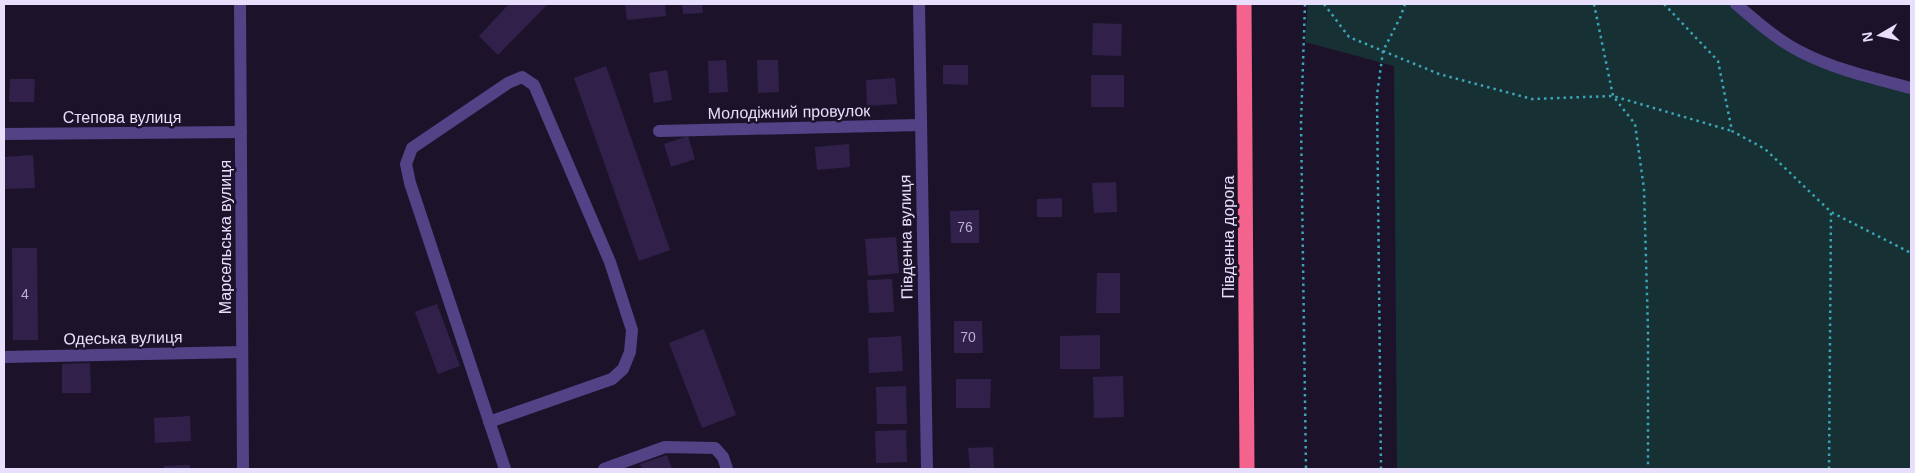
<svg xmlns="http://www.w3.org/2000/svg" width="1915" height="473" font-family="Arial,sans-serif">
	<style>
		.green { fill: #173034 }
		.building { fill: #31214a }
		.lines { fill: none; stroke-linecap: round; stroke-linejoin: round }
		.path { stroke: #3aa5b6; stroke-width: 2.5; stroke-dasharray: 2.5 4; stroke-linecap: butt }
		.minor { stroke: #524286; stroke-width: 12 }
		.highway { stroke: #f4638d; stroke-width: 15 }
		.labels { text-anchor: middle; dominant-baseline: central; stroke-width: 5; stroke-linejoin: round; paint-order: stroke }
		.number-label { font-size: 14px; fill: #bab0d0 }
		.street-label { font-size: 16px; fill: #e8dffd; stroke: #1c132b }
	</style>
	<rect width="100%" height="100%" fill="#1c132b"/>
	<path class="green" d="M1308,4h422l64,47 117,36v382h-514l-3,-403 -89,-24z"/>
	<g class="building">
		<path d="M509,4h39l-50,51 -19,-19z"/>
		<path d="M625,4h40l1,12 -39,4z"/>
		<path d="M682,4h20l1,9 -20,1z"/>
		<path d="M1093,23l29,1 -1,32 -29,-1z"/>
		<path d="M726,60l2,32 -19,1 -1,-32z"/>
		<path d="M757,60h21l1,32 -21,1z"/>
		<path d="M943,65h25v20l-25,-1z"/>
		<path d="M606,66l64,184 -31,11 -65,-183z"/>
		<path d="M667,70l5,30 -18,3 -5,-30z"/>
		<rect x="1091" y="75" width="33" height="32"/>
		<path d="M895,78l2,26 -30,2 -1,-26z"/>
		<path d="M10,79h25l-1,23h-25z"/>
		<path d="M688,136l7,23 -24,8 -7,-23z"/>
		<path d="M849,144l1,23 -33,3 -2,-23z"/>
		<path d="M33,155l2,33 -30,1 -1,-32z"/>
		<path d="M1116,182l1,30 -23,1 -2,-30z"/>
		<path d="M1062,198v19h-25v-18z"/>
		<path d="M979,210v33h-28l-1,-32z"/>
		<path d="M896,237l3,36 -31,3 -3,-37z"/>
		<path d="M12,248h25l1,92h-25z"/>
		<path d="M1097,273h23v40h-24z"/>
		<path d="M892,279l2,33 -25,1 -2,-33z"/>
		<path d="M437,304l23,62 -22,8 -23,-62z"/>
		<path d="M954,321h28l1,32h-29z"/>
		<path d="M704,329l32,86 -34,13 -33,-85z"/>
		<path d="M1100,335v34h-40v-33z"/>
		<path d="M901,336l2,35 -34,2 -1,-35z"/>
		<path d="M90,363l1,30h-29v-29z"/>
		<path d="M1123,376l1,41 -30,1 -1,-41z"/>
		<path d="M956,379h35l-1,29h-34z"/>
		<path d="M906,386l1,38h-30l-1,-37z"/>
		<path d="M190,416l1,25 -36,2 -1,-25z"/>
		<path d="M906,430l1,32 -31,1 -1,-32z"/>
		<path d="M993,447l1,22h-24l-2,-21z"/>
		<path d="M667,455l5,14h-30l-2,-5z"/>
		<path d="M190,465v4h-26v-3z"/>
	</g>
	<g class="lines">
		<g class="path">
			<path d="M1305,4l-4,119 5,346"/>
			<path d="M1324,4l25,33 90,37 93,25 81,-3 119,35"/>
			<path d="M1594,4l19,92 22,28 9,65 4,141v139"/>
			<path d="M1664,4l54,57 14,70 33,18 66,63 80,41"/>
			<path d="M1381,469l-4,-374 6,-44 17,-33 5,-14"/>
			<path d="M1829,469l2,-257"/>
		</g>
		<g class="minor">
			<path d="M240,4l3,465"/>
			<path d="M919,4l8,465"/>
			<path d="M1736,4c20,17 41,36 65,48 35,18 72,26 110,36"/>
			<path d="M659,131l261,-6"/>
			<path d="M4,134l237,-2"/>
			<path d="M4,357l238,-5"/>
			<path d="M489,422l123,-43 11,-10 7,-17 2,-22 -22,-68 -76,-177 -12,-8 -14,6 -96,65 -6,16 4,19 95,286"/>
			<path d="M604,469l61,-22 50,1 8,9 4,12"/>
		</g>
		<path class="highway" d="M1244,4l3,465"/>
	</g>
	<g class="labels">
		<g class="number-label">
			<text x="965" y="227">76</text>
			<text x="25" y="294">4</text>
			<text x="968" y="337">70</text>
		</g>
		<g class="street-label">
			<text transform="translate(789 112) rotate(-1)">Молодіжний провулок</text>
			<text x="122" y="117">Степова вулиця</text>
			<text transform="translate(225 237) rotate(-90)">Марсельська вулиця</text>
			<text transform="translate(906 237) rotate(-91)">Південна вулиця</text>
			<text transform="translate(1228 237) rotate(-90)">Південна дорога</text>
			<text transform="translate(123 338) rotate(-1)">Одеська вулиця</text>
		</g>
	</g>
	<rect width="1915" height="473" fill="none" stroke="#e8dffd" stroke-width="10"/>
	<g transform="translate(1880 35) rotate(261)" stroke="#1c132b" stroke-width="4" paint-order="stroke">
	<path d="M0-4L9 19L0 12L-9 19Z" fill="#e8dffd"/>
	<text y="-8" font-size="14" font-weight="bold" text-anchor="middle" fill="#e8dffd">N</text>
	</g>
</svg>
